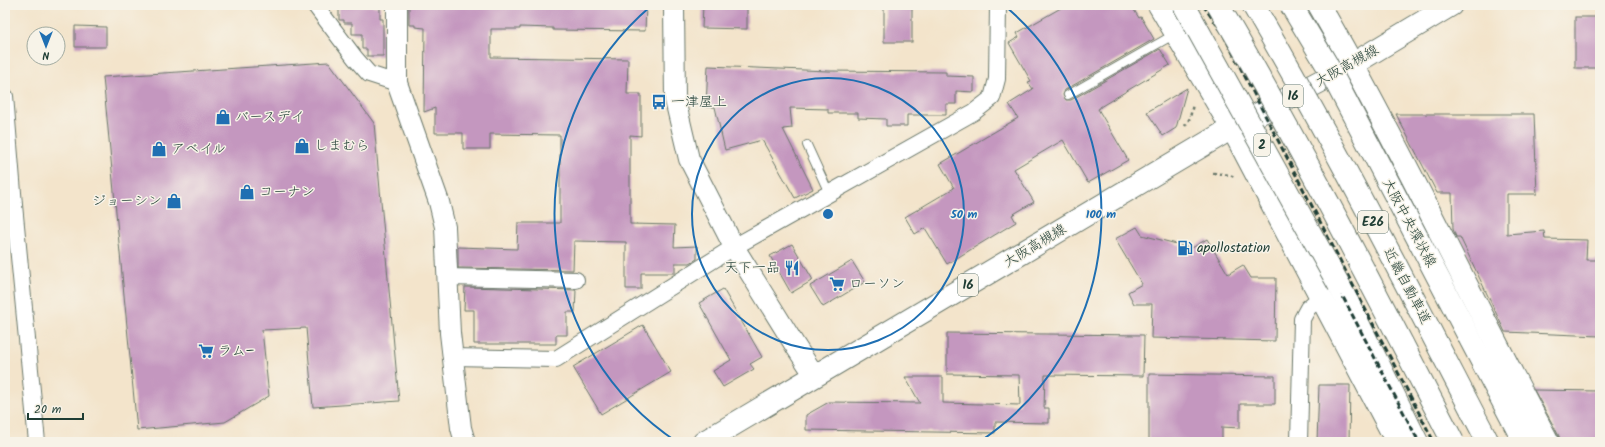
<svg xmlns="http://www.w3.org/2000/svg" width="1605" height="447" font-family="Kalam,'Klee One',sans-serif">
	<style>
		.building { fill: #c497bf }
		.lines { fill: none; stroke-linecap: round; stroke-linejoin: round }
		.service-casing { stroke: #697769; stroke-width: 10 }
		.minor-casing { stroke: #697769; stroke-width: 18 }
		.tertiary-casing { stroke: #697769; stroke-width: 22 }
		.primary-casing { stroke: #697769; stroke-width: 24 }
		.path { stroke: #697769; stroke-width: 2.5; stroke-dasharray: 3 3; stroke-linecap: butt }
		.service { stroke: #fff; stroke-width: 8 }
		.minor { stroke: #fff; stroke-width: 16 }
		.tertiary { stroke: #fff; stroke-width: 20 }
		.primary { stroke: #fff; stroke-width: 22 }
		.rail { stroke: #1f3d34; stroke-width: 3; stroke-dasharray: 6 3; stroke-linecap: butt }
		.primary-bridge-casing { stroke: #697769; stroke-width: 24; stroke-linecap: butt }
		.motorway-bridge-casing { stroke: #697769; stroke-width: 24; stroke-linecap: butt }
		.primary-bridge { stroke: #fff; stroke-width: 22 }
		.motorway-bridge { stroke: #fff; stroke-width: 22 }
		.ring { fill: none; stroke: #1f6fb2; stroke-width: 2 }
		.labels { text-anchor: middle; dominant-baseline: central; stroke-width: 3; stroke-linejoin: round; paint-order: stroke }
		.shield { fill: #f7f3e8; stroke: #60746a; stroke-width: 1 }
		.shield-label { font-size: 13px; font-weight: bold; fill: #1f3d34 }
		.street-label { font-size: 14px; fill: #1f3d34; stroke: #f7f3e8 }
		.poi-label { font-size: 14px; fill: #1f3d34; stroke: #f7f3e8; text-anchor: start }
		.centre { fill: #1f6fb2; stroke: #f7f3e8; stroke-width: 2 }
		.ring-label { font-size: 12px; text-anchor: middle; font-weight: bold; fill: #1f6fb2; stroke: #f7f3e8; stroke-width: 3; stroke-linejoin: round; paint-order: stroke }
	</style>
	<rect width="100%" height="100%" fill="#f7f3e8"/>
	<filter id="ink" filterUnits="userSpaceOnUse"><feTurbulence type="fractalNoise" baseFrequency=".025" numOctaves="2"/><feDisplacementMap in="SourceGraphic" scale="8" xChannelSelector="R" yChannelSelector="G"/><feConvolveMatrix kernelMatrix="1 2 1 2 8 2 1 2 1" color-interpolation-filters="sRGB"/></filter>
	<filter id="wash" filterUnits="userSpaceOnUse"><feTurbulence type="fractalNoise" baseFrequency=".012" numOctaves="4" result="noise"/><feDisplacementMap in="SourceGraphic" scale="16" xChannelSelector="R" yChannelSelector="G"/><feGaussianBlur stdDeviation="0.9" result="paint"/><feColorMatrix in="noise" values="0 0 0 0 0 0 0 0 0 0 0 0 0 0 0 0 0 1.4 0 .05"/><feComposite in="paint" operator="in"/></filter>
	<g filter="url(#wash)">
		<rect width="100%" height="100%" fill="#f3e4cb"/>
		<g id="blocks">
			<g class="building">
				<path d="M339,5l41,1v13h3v37h-16v-7h-5v-15h-10v-11h-8v-3h-5z"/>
				<path d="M409,5h237l-1,26 -92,-1v-2l-33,-1v2h-29v28l137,2 -1,35h14v42l-11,-1v89l45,1 -1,22 23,-1v13l-7,4h-15v10h-34v16h-15v-47l-52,-1 -1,29 -115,-2v-21l59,2 1,-26h42v-88l-70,-1v15h-27v-16h-28v-25l-11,4 1,-84 -10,-1v-2h-6z"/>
				<path d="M703,5h44v24l-45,-1z"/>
				<rect x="884" y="5" width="28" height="37"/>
				<path d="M1066,5h65l8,13 2,-1 13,22 -89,51 -2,5 3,5h5l89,-51 10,16 -70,42v1l-2,1 30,51 -40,23 -25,-43 -49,29 20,33 -22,13 4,7 -69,42 -22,-36 -10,6 -10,-17 49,-29 -14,-24 78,-46 -9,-14 24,-15 -5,-7 3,-1 -22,-38 10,-6 -2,-4z"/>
				<rect x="1575" y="17" width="25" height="51"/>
				<path d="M75,26l31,1v20h-31z"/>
				<path d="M329,62l45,61 25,278 -86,6 -7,-79 -44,2 7,66 -44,26 -88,8 -34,-353z"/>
				<path d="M708,66l120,5 118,1v4l28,1v15l-18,-1v13h-10v11h-39v11h-21v-7l-28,-1v-5h-30v-4l-38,-1 2,20 -9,1 30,60 -18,9 -33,-58 -37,10 -10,-43h-9z"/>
				<path d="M1187,88l-11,40 -13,8 -16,-24z"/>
				<path d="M1396,114h138l3,80h-30v40l37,-3 1,8 42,1 -1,20h14v76l-95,-4 -45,-95h-4l-3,-8 -1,-36h-15z"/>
				<path d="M1137,227l5,8 50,13 15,-9 21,35 15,-9 8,13h25l-1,63 -124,-3 1,-34h-18l-6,-12 14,-8 -27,-45z"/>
				<path d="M792,244l21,36 -22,13 -21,-37z"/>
				<path d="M852,261l13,21 -42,25 -13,-21z"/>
				<path d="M465,287l111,3 -1,22h-8v23h-11v9h-82v-34h-10z"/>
				<path d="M723,289l39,68 -12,7 4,5 -31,18 -10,-16 18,-11 -32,-57z"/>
				<path d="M643,325l28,47 -70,42 -28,-47z"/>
				<path d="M947,333l197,2 -1,41 -98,-1 -1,33h5v15l-54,-1v11l-189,-3v-15l23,-13 91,1 -15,-26h38v26l77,2 -1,-30 -72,-1z"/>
				<path d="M1149,374l126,2v28h-35v24l-18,-1v15h-73z"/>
				<path d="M1319,385h31l-1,57h-32z"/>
				<path d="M1534,390l66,1v51h-40l-1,-6z"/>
			</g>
		</g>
	</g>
	<g filter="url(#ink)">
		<use href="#blocks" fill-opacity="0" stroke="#697769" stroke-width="1"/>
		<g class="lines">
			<g class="service-casing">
				<g id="service">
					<path d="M1068,95l107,-61"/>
					<path d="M807,145l22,48"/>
				</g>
			</g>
			<g class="minor-casing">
				<g id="minor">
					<path d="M315,5l40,53 14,16 28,9"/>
					<path d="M5,96l9,109 23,237"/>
					<path d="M447,277l129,3"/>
					<path d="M453,357l103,2 178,-112 240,-135 18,-14 5,-19 1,-74"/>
					<path d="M1299,442l3,-123 6,-11 14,-12"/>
				</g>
			</g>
			<g class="tertiary-casing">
				<g id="tertiary">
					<path d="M397,5v78l42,119 6,25 5,106 11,95 4,14"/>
					<path d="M674,5l1,95 14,59 45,88 62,100 19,29"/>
				</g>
			</g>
			<g class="primary-casing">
				<g id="primary">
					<path d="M1159,5l73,123 165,314"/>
					<path d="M1319,5c82,142 151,292 229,437"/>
					<path d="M1419,241l105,201"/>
					<path d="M1339,285l78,157"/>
					<path d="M704,442l528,-314 121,-64 98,-59"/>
				</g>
			</g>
			<g class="path">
				<path d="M1185,126l5,-8 3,-14"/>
				<path d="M1213,173l17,2 4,2"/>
			</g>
			<use href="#service" class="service"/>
			<use href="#minor" class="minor"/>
			<use href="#tertiary" class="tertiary"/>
			<use href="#primary" class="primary"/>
			<g class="rail">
				<path d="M1185,5l22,33 212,404"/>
				<path d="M1203,5l19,27 212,410"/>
			</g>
			<g class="primary-bridge-casing">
				<g id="primary-bridge">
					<path d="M1184,5l155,280"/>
					<path d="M1291,5l36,60 92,176"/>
				</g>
			</g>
			<g class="motorway-bridge-casing">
				<g id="motorway-bridge">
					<path d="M1218,5c84,143 159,290 235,437"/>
					<path d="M1253,5c84,143 159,291 235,437"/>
				</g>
			</g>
			<use href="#primary-bridge" class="primary-bridge"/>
			<use href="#motorway-bridge" class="motorway-bridge"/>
		</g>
	</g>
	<g class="ring">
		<circle cx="828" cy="214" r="136"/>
		<path d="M677 442A273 273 0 0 1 651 6M1005 6A273 273 0 0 1 979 442"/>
	</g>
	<defs>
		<g id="bus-bare" transform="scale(1.2)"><path d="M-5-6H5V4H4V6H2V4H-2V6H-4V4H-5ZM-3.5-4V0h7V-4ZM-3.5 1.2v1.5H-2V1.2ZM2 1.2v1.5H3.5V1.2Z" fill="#1f6fb2" stroke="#f7f3e8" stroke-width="2.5" paint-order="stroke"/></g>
		<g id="shop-bare" transform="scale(1.2)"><path d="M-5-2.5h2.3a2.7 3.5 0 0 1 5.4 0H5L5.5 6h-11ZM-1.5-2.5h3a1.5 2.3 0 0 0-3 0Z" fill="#1f6fb2" stroke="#f7f3e8" stroke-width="2.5" paint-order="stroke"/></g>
		<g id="fuel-bare" transform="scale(1.2)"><path d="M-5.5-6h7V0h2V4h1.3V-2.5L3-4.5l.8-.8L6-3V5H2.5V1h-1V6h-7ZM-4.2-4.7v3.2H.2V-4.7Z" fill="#1f6fb2" stroke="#f7f3e8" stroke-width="2.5" paint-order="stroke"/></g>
		<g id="restaurant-bare" transform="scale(1.2)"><path d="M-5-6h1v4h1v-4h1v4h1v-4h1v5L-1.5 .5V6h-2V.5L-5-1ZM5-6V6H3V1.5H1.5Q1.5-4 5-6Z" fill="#1f6fb2" stroke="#f7f3e8" stroke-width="2.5" paint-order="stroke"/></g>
		<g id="supermarket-bare" transform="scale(1.2)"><path d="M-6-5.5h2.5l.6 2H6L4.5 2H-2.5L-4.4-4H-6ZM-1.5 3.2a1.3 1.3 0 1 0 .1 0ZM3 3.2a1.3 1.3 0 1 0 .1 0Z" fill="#1f6fb2" stroke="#f7f3e8" stroke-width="2.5" paint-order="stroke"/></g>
	</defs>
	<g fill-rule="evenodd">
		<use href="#bus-bare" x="659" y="102"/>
		<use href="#shop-bare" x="223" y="117"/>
		<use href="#shop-bare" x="302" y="146"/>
		<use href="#shop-bare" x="159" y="149"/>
		<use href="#shop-bare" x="247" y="192"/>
		<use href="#shop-bare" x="174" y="201"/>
		<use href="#fuel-bare" x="1185" y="248"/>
		<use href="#restaurant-bare" x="792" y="268"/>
		<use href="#supermarket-bare" x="837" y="284"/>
		<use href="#supermarket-bare" x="206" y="351"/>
	</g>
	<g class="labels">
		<g class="shield">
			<rect x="1283" y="85" width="20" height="22" rx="3"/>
			<rect x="1254" y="134" width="16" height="22" rx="3"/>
			<rect x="1358" y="211" width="30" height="22" rx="3"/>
			<rect x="958" y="274" width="20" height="22" rx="3"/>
		</g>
		<g class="shield-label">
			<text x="1293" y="96">16</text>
			<text x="1262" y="145">2</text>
			<text x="1373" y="222">E26</text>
			<text x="968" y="285">16</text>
		</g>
		<g class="street-label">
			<text transform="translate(1347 66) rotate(-29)">大阪高槻線</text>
			<text transform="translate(1409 223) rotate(62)">大阪中央環状線</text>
			<text transform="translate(1035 246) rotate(-31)">大阪高槻線</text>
			<text transform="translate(1407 286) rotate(62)">近畿自動車道</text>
		</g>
		<g class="poi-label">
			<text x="671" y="102">一津屋上</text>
			<text x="235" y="117">バースデイ</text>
			<text x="314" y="146">しまむら</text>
			<text x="171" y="149">アベイル</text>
			<text x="259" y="192">コーナン</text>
			<text x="162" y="201" text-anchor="end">ジョーシン</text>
			<text x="1197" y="248">apollostation</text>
			<text x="780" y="268" text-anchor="end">天下一品</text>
			<text x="849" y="284">ローソン</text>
			<text x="218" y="351">ラム−</text>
		</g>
	</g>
	<circle cx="828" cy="214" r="6" class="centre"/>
	<g class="ring-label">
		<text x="964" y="218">50 m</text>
		<text x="1101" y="218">100 m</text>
	</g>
	<rect width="1605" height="447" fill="none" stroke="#f7f3e8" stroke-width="20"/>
	<g transform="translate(46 46) rotate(180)"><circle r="19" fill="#f7f3e8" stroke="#a1aaa0"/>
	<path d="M0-3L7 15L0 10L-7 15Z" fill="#1f6fb2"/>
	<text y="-6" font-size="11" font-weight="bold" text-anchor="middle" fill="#1f3d34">N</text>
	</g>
	<path d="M28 413v6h55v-6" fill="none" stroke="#1f3d34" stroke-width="2"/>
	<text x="34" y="413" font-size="12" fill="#1f3d34" stroke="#f7f3e8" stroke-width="3" paint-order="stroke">20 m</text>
</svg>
